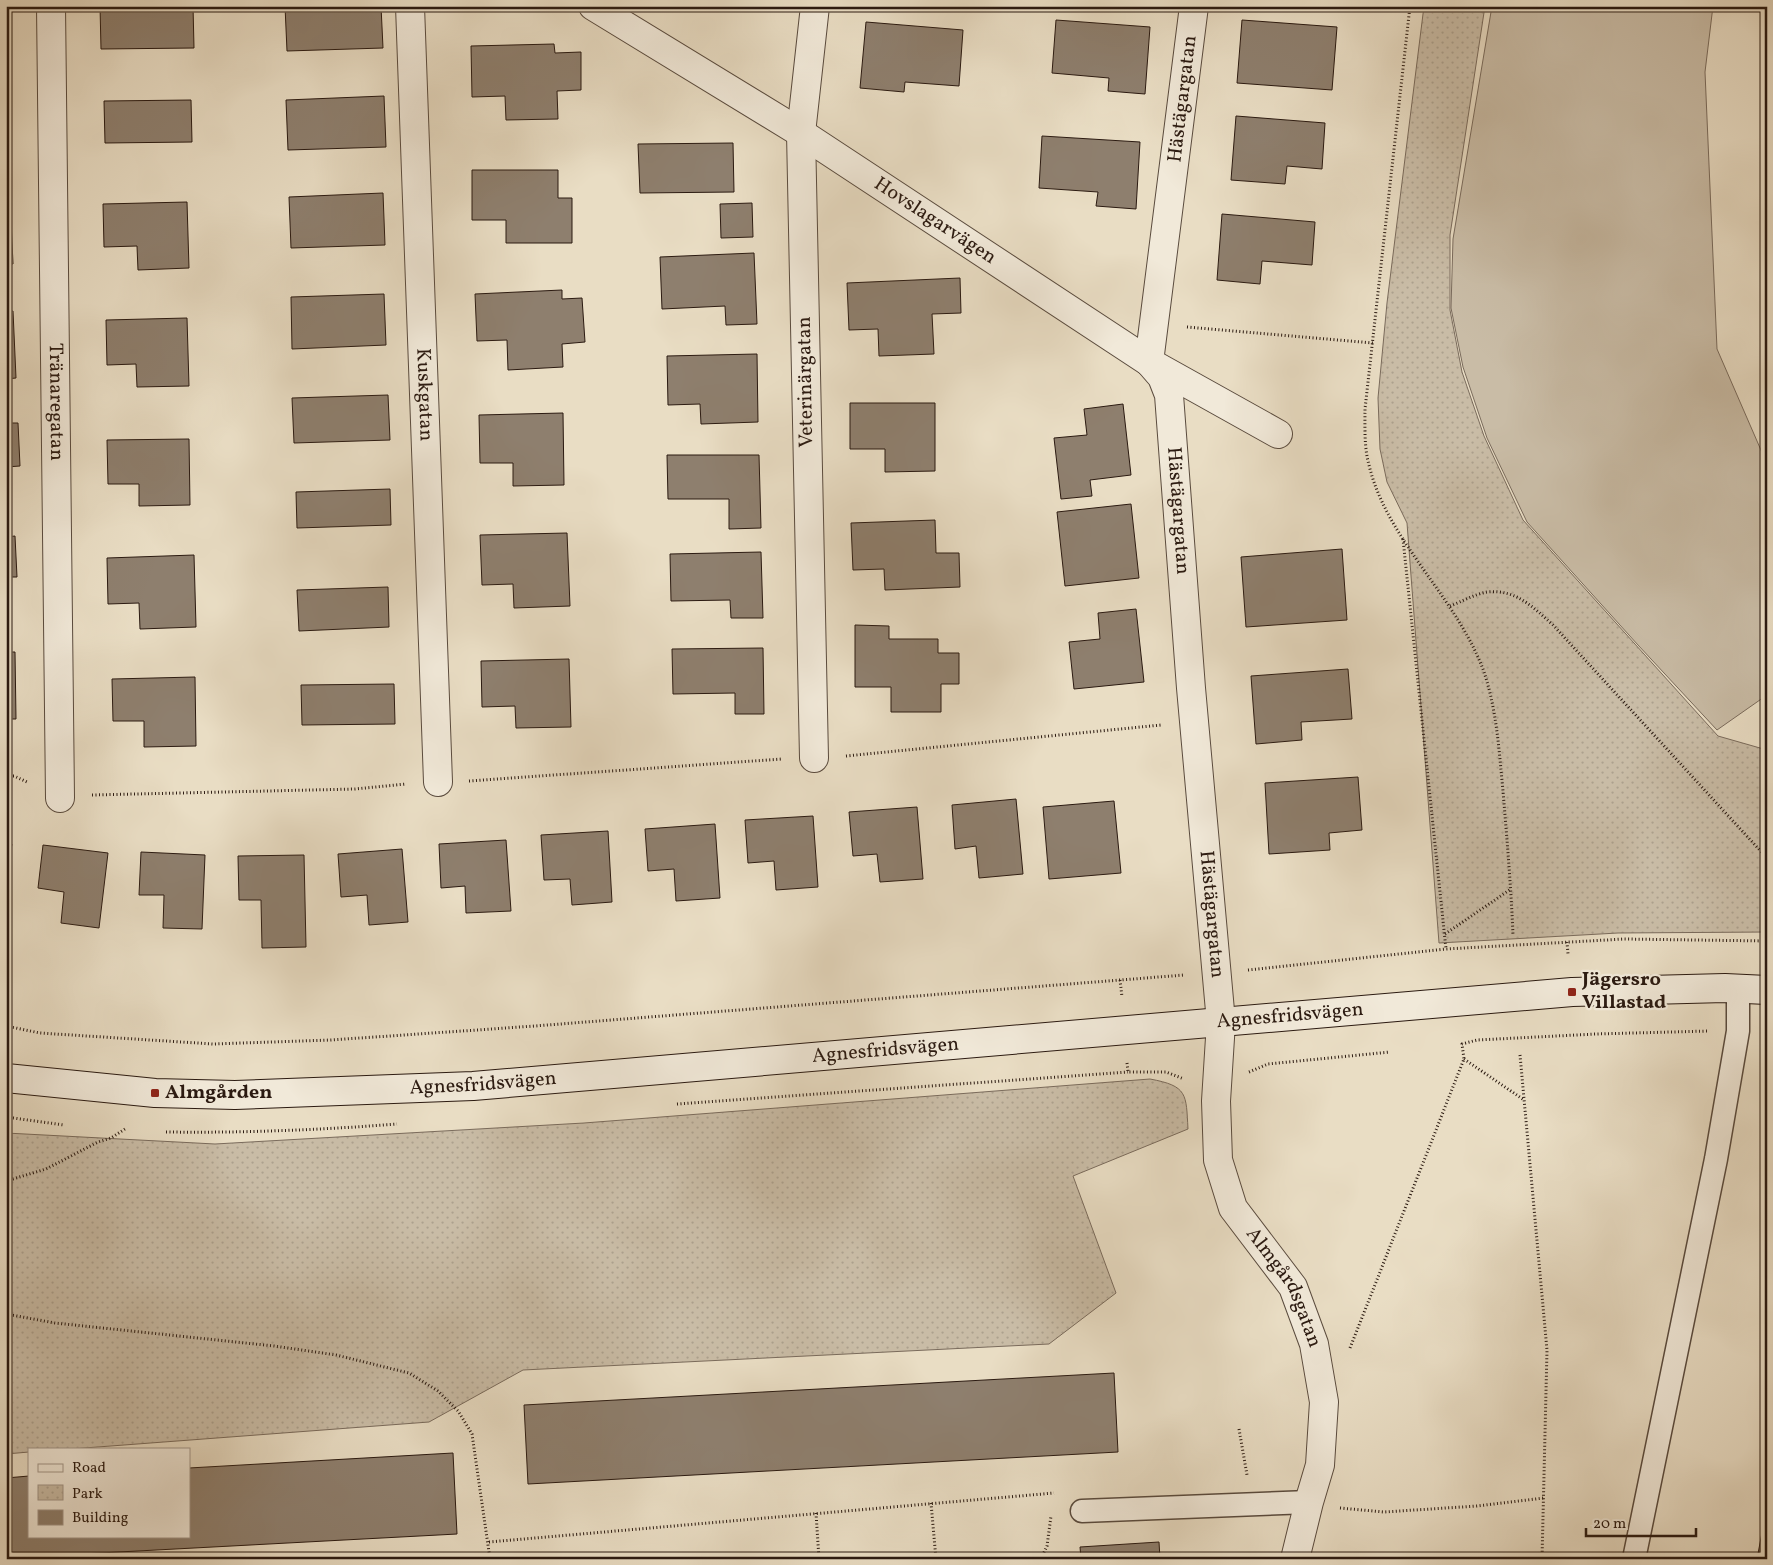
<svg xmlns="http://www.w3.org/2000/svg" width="1773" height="1565" font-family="Vollkorn,serif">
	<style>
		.grass { fill: #c9bca6; stroke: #7a6b5c }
		.park { fill: url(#park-dots); stroke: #7a6b5c }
		.building { fill: #8e7f6e; stroke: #2b1a11 }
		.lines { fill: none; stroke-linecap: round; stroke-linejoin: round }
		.service-casing { stroke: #5a4b3e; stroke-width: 25 }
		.minor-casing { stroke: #5a4b3e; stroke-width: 30 }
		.secondary-casing { stroke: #2b1a11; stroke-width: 30 }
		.path { stroke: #2b1a11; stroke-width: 3; stroke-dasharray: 1 2.5; stroke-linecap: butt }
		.service { stroke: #f1e9d9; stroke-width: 22 }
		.minor { stroke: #f1e9d9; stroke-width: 28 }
		.secondary { stroke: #f1e9d9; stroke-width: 28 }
		.poi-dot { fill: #8f2418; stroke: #f1e9d9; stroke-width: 2 }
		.labels { text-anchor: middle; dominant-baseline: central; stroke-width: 4.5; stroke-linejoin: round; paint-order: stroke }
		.street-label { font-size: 20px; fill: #2b1a11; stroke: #f1e9d9 }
		.poi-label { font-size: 20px; font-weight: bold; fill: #2b1a11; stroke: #f1e9d9; text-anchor: start }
	</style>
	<defs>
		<pattern id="park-dots" width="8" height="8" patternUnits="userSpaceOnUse" patternTransform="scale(1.25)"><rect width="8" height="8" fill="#c9bca6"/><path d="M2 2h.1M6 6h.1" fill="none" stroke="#ada18e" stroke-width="1.8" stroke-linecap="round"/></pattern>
	</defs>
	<rect width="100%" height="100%" fill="#e9ddc4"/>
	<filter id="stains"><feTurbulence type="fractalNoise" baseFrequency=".004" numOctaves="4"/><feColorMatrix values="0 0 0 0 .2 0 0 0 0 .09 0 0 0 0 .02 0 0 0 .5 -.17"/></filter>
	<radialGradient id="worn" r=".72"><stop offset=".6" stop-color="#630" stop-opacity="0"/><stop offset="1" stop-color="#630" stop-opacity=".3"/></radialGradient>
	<g class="grass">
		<path d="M1492,6h221l-8,66 12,277 50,115v231l-50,35 -79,-85 -111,-123 -40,-84 -24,-71 -12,-59 2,-69z"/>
		<path d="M1767,84v179l-4,-27z"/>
	</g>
	<g class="park">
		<path d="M1424,6h61l-35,229v75l12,62 22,64 39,84 195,216 49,14v182l-149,1 -179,10 -32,-420 -20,-41 -7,-33 -2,-51 9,-95z"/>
		<path d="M1150,1079c38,7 36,15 38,50l-115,47 43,117 -67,51 -526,26 -94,52 -358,27h-42v3l-23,2v-321l209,11 369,-21z"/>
	</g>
	<g class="building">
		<path d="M100,6h93l1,42 -93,1z"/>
		<path d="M285,6h96l2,42 -96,3z"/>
		<path d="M1056,20l94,7 -5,67 -37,-3 1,-13 -57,-5z"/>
		<path d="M1242,20l95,7 -5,63 -95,-7z"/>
		<path d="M866,22l97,8 -4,56 -54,-4 -1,10 -44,-4z"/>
		<path d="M554,44l1,9 26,-1v38l-24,1 1,28 -52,1 -1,-24 -33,1 -1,-51z"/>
		<path d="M6,76l5,84h-5z"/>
		<path d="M384,96l2,51 -98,3 -2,-50z"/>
		<path d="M191,100l1,42 -87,1 -1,-42z"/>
		<path d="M1236,116l89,7 -3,46 -35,-3 -2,18 -54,-4z"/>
		<path d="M1042,136l98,6 -4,67 -40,-3 2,-14 -59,-4z"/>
		<path d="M733,143l1,49 -94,1 -2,-49z"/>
		<path d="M472,170h86v28h14v45h-66v-23h-34z"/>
		<path d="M383,193l2,52 -94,3 -2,-51z"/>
		<path d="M6,198h4l3,66h-7z"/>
		<path d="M187,202l2,66 -51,2 -1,-24 -33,1 -1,-43z"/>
		<path d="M752,203l1,34 -32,1 -1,-34z"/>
		<path d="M1222,214l93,8 -3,43 -50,-4 -2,23 -43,-4z"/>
		<path d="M754,253l3,71 -31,1 -1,-19 -63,3 -2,-52z"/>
		<path d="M960,278l1,35 -29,1 2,40 -55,2 -1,-27 -29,1 -2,-47z"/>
		<path d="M562,290v9l20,-1 3,44 -23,2 1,23 -55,3 -1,-30 -30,1 -2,-47z"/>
		<path d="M384,294l2,51 -94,4 -1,-52z"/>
		<path d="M6,311h7l3,67 -10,1z"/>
		<path d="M187,318l2,68 -52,1 -1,-23 -29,1 -1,-45z"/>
		<path d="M757,354l1,68 -57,2 -1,-20 -32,1 -1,-49z"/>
		<path d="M388,395l2,45 -96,3 -2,-45z"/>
		<path d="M850,403h85v68l-50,1v-23h-35z"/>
		<path d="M1123,404l8,71 -41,5 2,16 -31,3 -7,-61 33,-3 -3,-26z"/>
		<path d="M563,413l1,72 -51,1v-23h-33l-1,-48z"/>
		<path d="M6,423h12l2,43 -14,1z"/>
		<path d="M189,439l1,66 -51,1v-22h-31l-1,-44z"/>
		<path d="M667,455h92l2,73 -32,1v-30h-61z"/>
		<path d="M390,489l1,36 -94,3 -1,-36z"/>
		<path d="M1131,504l8,74 -74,8 -8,-74z"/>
		<path d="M935,520l1,33h23l1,34 -75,3 -1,-21 -31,1 -2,-47z"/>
		<path d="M567,533l3,73 -56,2 -1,-24 -31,1 -2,-50z"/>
		<path d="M15,536l2,41h-11v-40z"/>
		<path d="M1342,549l5,71 -101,7 -5,-70z"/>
		<path d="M761,552l2,66h-32l-1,-18 -59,1 -1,-47z"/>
		<path d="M194,555l2,72 -56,2 -1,-26 -31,1 -1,-46z"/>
		<path d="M388,587l1,40 -90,4 -2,-41z"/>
		<path d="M1136,609l8,73 -70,7 -5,-47 31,-3 -2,-26z"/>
		<path d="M855,625l34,1v13h49v14h21v31h-18v28h-50v-25h-36z"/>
		<path d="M763,648l1,66h-29v-21l-62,1 -1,-45z"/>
		<path d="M6,652h9l1,67h-10z"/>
		<path d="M569,659l2,68 -55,1 -1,-22 -33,1 -1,-46z"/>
		<path d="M1348,669l4,50 -51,3 1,18 -46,4 -5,-68z"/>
		<path d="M195,677l1,69 -52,1v-26h-31l-1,-42z"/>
		<path d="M394,684l1,40 -93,1 -1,-40z"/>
		<path d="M1358,777l4,53 -33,3 1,17 -61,4 -4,-71z"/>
		<path d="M1016,799l7,75 -44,4 -3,-32 -21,3 -3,-44z"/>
		<path d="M1114,801l7,72 -72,6 -6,-72z"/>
		<path d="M917,807l6,72 -43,3 -3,-28 -24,2 -4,-44z"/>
		<path d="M813,816l5,71 -42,3 -2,-29 -26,2 -3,-43z"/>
		<path d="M715,824l5,74 -44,3 -2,-32 -26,2 -3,-42z"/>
		<path d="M608,831l4,71 -40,3 -2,-26 -26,1 -3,-45z"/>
		<path d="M506,840l5,71 -45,2 -1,-27 -24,2 -2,-44z"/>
		<path d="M6,843l6,1 -6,35z"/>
		<path d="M43,845l65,8 -9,75 -38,-5 3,-31 -26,-4z"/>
		<path d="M402,849l6,73 -39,3 -2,-30 -26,2 -3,-43z"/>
		<path d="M141,852l64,3 -3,74 -39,-1 1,-33h-25z"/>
		<path d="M304,855l2,92 -44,1 -1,-48h-22l-1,-44z"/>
		<path d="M1114,1373l4,79 -590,32 -4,-79z"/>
		<path d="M453,1453l4,81 -451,24v-80l23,-2v60h160v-68z"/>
		<path d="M1767,1506v53h-10z"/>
		<path d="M1159,1542l1,17h-79l-1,-12z"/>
	</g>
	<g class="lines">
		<g class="service-casing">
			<g id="service">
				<path d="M1082,1511l227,-9"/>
				<path d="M1634,1559l82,-400 22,-128v-42"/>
			</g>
		</g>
		<g class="minor-casing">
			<g id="minor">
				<path id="s1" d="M51,6l9,792"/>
				<path id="s2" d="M410,6l28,776"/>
				<path id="s3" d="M593,6l208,127 348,229 129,72"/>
				<path id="s4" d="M1194,6l-45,356 13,15 7,18 22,293 30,334 -5,79 2,59 15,48 60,79 21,57 10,58 -4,63 -11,37 -14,57"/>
				<path d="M814,758l-13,-625 14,-127"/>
			</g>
		</g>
		<g class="secondary-casing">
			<g id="secondary">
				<path id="s5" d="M6,1078l149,15 80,2 238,-9 1099,-94 153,-4 42,2"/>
			</g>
		</g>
		<g class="path">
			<path d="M1410,6l-45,403c0,18 -1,38 4,56 18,76 88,132 115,207 13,39 15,79 19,119 4,48 8,96 10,144"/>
			<path d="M1187,327l186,16"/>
			<path d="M1403,539l43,410"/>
			<path d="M1450,606c11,-4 25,-12 37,-14 29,-3 46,15 66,33l214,233"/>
			<path d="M846,756l315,-31"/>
			<path d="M6,776h8l13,6"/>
			<path d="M469,781l313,-22"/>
			<path d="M92,795l263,-6 51,-5"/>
			<path d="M1445,934l66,-45"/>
			<path d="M1567,942l1,12"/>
			<path d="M1248,970l198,-21 178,-10 143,2"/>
			<path d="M1120,980l2,17"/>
			<path d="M6,1026l34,7 173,11 118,-4 204,-14 649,-51"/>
			<path d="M1520,1055l27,295 -5,209"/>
			<path d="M1464,1059l60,41"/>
			<path d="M1127,1063l1,9h38l18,7"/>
			<path d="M1249,1072l19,-8 122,-12"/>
			<path d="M677,1104l451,-32"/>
			<path d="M6,1117l58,8"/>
			<path d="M166,1132c77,1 154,-2 231,-8"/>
			<path d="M6,1181l40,-12 52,-27 13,-4 14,-9"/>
			<path d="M6,1314l49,9 219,23 62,9 73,18 29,18 20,20 14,23 18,125"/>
			<path d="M1350,1348l114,-289 -2,-15 15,-4 119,-6 113,-3"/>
			<path d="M1239,1429l8,46"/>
			<path d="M931,1503l5,56"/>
			<path d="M1340,1508l44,4 93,-6 67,-8"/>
			<path d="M816,1513l3,46"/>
			<path d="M489,1542l565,-49"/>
			<path d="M1041,1559l6,-13 4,-30"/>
		</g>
		<use href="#service" class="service"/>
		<use href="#minor" class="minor"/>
		<use href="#secondary" class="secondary"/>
	</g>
	<g class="poi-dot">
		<rect x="1567" y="987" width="10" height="10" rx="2.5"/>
		<rect x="150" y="1088" width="10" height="10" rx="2.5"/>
	</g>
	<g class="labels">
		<g class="street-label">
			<text transform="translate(1183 99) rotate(-83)">Hästägargatan</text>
			<text stroke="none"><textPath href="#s3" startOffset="404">Hovslagarvägen</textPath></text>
			<text transform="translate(806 382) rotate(-91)">Veterinärgatan</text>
			<text stroke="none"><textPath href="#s2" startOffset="389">Kuskgatan</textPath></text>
			<text stroke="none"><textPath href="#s1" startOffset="396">Tränaregatan</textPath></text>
			<text stroke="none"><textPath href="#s4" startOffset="514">Hästägargatan</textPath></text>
			<text stroke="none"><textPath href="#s4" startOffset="919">Hästägargatan</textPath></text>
			<text stroke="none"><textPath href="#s5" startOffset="1288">Agnesfridsvägen</textPath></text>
			<text stroke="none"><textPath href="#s5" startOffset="882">Agnesfridsvägen</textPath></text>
			<text stroke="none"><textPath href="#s5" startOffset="478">Agnesfridsvägen</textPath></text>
			<text stroke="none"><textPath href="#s4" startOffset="1311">Almgårdsgatan</textPath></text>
		</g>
		<g class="poi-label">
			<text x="1582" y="980">Jägersro<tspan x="1582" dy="23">Villastad</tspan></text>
			<text x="165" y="1093">Almgården</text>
		</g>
	</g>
	<rect width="1773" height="1565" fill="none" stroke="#e9ddc4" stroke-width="25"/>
	<rect x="8" y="8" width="1758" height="1550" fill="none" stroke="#2b1a11" stroke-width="2.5"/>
	<rect x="12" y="12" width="1748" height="1540" fill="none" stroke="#2b1a11"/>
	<rect x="28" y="1448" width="162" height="90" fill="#f1e9d9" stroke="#a29689"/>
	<rect x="38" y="1464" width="25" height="8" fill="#f1e9d9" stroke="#a29689"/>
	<text x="72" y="1472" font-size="15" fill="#2b1a11">Road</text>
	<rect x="38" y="1485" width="25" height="15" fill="url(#park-dots)" stroke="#a29689"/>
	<text x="72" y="1498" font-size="15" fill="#2b1a11">Park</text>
	<rect x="38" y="1510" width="25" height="15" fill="#8e7f6e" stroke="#a29689"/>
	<text x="72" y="1522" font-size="15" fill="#2b1a11">Building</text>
	<path d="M1586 1528v8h110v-8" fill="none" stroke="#2b1a11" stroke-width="2.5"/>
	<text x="1593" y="1528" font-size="15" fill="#2b1a11" stroke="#f1e9d9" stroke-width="4" paint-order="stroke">20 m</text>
	<rect width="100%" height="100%" filter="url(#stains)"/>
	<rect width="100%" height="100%" fill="url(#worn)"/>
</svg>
